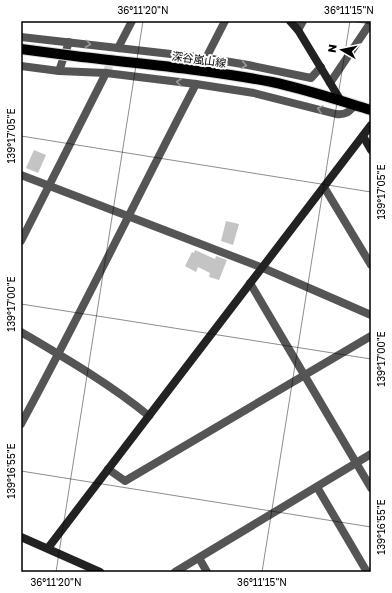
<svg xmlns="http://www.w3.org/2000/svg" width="392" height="593" font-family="'Golos Text','Noto Sans JP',sans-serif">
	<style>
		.building { fill: #c4c4c4 }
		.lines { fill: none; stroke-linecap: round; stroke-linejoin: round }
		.street-tunnel { stroke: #d9d9d9; stroke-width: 8; stroke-dasharray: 8 4; stroke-linecap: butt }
		.primary-casing { stroke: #dbdbdb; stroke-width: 12 }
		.street { stroke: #555; stroke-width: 8 }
		.secondary { stroke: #222; stroke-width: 8 }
		.primary { stroke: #000; stroke-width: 10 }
		.primary-bridge-casing { stroke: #dbdbdb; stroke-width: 12; stroke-linecap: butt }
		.primary-bridge { stroke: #000; stroke-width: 10 }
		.oneway { stroke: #999 }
		.ticks { fill: none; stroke: #000; stroke-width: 1; stroke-opacity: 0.45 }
		.labels { text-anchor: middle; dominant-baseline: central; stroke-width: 4; stroke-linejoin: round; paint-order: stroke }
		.street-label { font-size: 11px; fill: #000; stroke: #fff }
		.neatline { fill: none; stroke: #000; stroke-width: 1.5 }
		.ticks-label { font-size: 10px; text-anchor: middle; fill: #000 }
	</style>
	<rect width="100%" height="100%" fill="#fff"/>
	<g class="building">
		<path d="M34,150l12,5 -8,18 -12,-5z"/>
		<path d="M226,221l13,3 -6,21 -12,-4z"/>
		<path d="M195,250l20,9 1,-3 11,4 -8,20 -10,-3 1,-4 -12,-6 -2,5 -11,-6 7,-14 2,1z"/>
	</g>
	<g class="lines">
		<path class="street-tunnel" d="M106,73l12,-25"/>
		<g class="primary-casing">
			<path id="primary" d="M82,57c63,7 127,13 190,25 33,7 66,18 99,28"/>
		</g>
		<g class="street">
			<path d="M298,30l5,-9"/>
			<path d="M21,37l185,21 42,7 63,13 10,-11"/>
			<path d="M118,48l14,-27"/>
			<path d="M206,58l19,-37"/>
			<path d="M21,66l38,5 47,2 90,11 58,9 82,21c10,1 13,-2 19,-9"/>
			<path d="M59,71l10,-29"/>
			<path d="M330,83l41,-61"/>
			<path d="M21,175l242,93 108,47"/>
			<path d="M324,187l47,78"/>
			<path d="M21,241l85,-168"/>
			<path d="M250,283l121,205"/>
			<path d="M21,332c44,26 89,52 128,84"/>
			<path d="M21,424c61,-112 116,-227 175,-340"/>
			<path d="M108,469l17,12 246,-145"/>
			<path d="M317,487l50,85"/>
			<path d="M199,558l8,14"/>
			<path d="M175,572l196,-118"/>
		</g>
		<g class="secondary">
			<path d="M290,21l8,9 43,71"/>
			<path d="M363,136l8,14"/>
			<path d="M21,537l79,35"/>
			<path d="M48,548l323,-423"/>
		</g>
		<use href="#primary" class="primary"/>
		<g class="primary-bridge-casing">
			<path id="primary-bridge" d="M21,49l61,8"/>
		</g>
		<use href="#primary-bridge" class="primary-bridge"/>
	</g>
	<defs><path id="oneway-chevron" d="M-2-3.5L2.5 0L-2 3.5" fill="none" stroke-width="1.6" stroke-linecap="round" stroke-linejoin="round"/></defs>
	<g class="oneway">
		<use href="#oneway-chevron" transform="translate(88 44) rotate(7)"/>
		<use href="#oneway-chevron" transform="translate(244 65) rotate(10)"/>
		<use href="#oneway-chevron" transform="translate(179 82) rotate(-173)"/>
		<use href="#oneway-chevron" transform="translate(320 109) rotate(-165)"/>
	</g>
	<path class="ticks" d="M351,21l20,3M21,136l350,56M21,304l350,55M21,471l350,56M56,572l87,-551M262,572l88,-551"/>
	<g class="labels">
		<g class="street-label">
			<text transform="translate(199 59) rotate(8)">深谷嵐山線</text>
		</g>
	</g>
	<rect width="392" height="593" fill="none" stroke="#ffffff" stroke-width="44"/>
	<g transform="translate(342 50) rotate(279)" stroke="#ffffff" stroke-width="3" paint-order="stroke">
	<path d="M0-3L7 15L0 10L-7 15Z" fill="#000000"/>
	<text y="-6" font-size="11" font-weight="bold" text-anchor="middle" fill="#000000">N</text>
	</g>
	<rect x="22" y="22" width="348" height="549" class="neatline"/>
	<g class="ticks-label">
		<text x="143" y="14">36°11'20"N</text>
		<text x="349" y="14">36°11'15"N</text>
		<text transform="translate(11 136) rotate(-90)" y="4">139°17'05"E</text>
		<text transform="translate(381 192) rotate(-90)" y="4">139°17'05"E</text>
		<text transform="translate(11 304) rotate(-90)" y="4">139°17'00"E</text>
		<text transform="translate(381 359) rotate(-90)" y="4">139°17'00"E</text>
		<text transform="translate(11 471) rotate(-90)" y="4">139°16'55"E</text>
		<text transform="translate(381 527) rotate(-90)" y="4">139°16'55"E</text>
		<text x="56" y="586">36°11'20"N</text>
		<text x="262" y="586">36°11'15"N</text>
	</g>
</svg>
